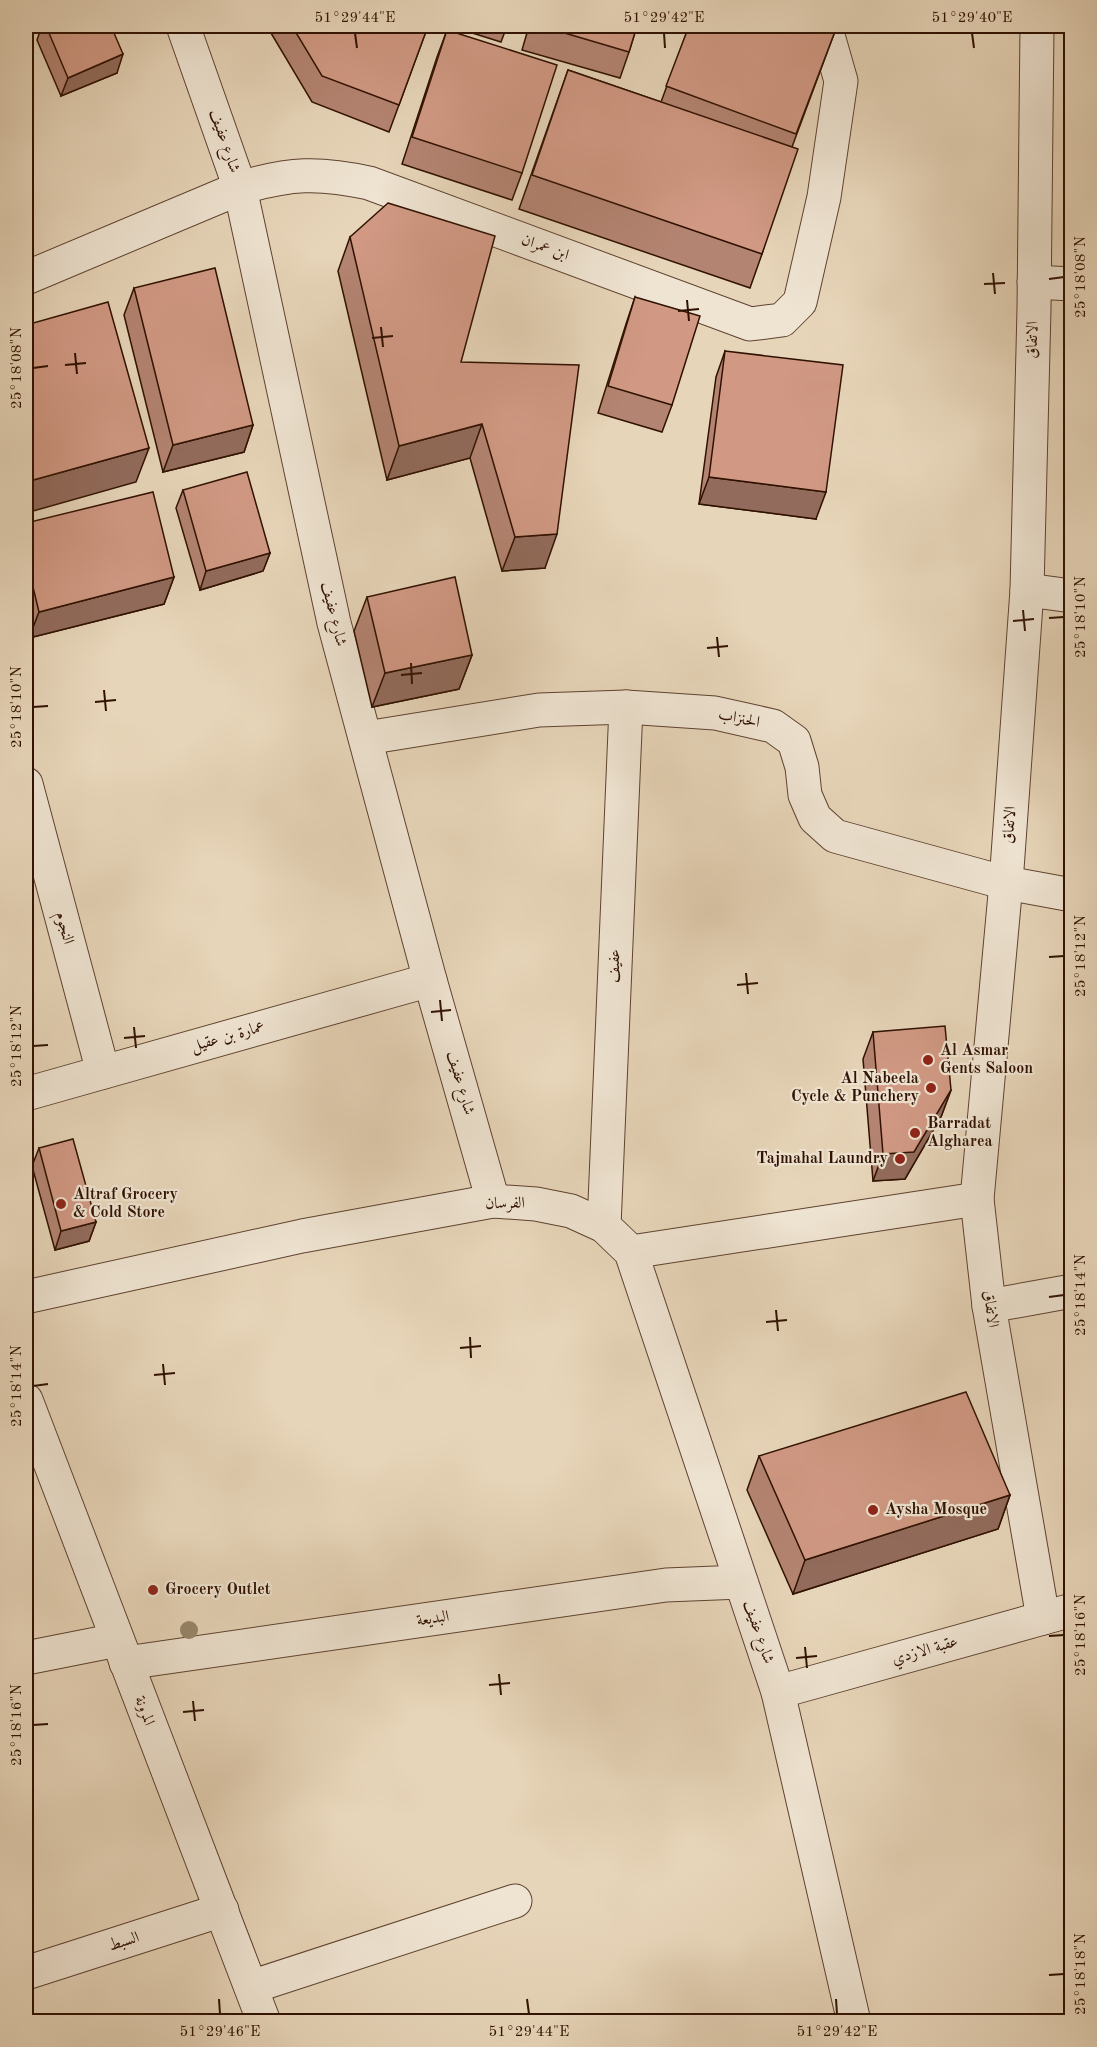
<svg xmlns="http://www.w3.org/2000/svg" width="1097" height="2047" font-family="'Old Standard TT',Amiri,serif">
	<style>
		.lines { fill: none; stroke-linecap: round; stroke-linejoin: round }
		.street-casing { stroke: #5e422f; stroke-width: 35 }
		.street { stroke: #efe4d2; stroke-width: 33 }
		.tree { fill: #98866b }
		.wall { fill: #b48472; stroke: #301101; stroke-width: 1.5 }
		.shaded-wall { fill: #926b5c; stroke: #301101; stroke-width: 1.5 }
		.building { fill: #d19984; stroke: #301101; stroke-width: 1.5 }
		.ticks { fill: none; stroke: #301101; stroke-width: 2 }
		.poi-dot { fill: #8f2418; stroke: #efe4d2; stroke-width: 2 }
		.labels { text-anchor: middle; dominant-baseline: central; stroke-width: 4.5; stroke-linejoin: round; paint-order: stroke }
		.street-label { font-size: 16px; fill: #301101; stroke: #efe4d2 }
		.poi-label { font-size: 16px; font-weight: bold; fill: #301101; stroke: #efe4d2; text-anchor: start }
		.neatline { fill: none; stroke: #301101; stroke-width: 2 }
		.ticks-label { font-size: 15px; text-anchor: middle; fill: #301101 }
	</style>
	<rect width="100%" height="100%" fill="#e7d5b9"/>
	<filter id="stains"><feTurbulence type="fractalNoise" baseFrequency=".00333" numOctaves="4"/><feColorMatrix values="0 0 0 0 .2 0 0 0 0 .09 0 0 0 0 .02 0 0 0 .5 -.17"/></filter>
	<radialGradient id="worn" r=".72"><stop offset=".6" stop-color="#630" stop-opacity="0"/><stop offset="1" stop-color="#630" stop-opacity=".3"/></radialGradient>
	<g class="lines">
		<g class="street-casing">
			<g id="street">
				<path d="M183,26l57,162 94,435 96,357 63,221"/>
				<path d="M1037,26l-3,283 -7,281 -21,293 -29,316 12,107 54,312"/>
				<path d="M26,278l214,-90c50,-15 79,-16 129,-5l381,141 32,-4 18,-18 24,-105 17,-116 -14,-49 -6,-6"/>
				<path d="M1034,282l38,2"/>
				<path d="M1027,590l45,6"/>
				<path d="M366,738l173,-28 87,-3 89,6 58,13 21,15 8,26 3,28 10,23 20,18 171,47 66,12"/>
				<path d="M26,784l77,288"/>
				<path d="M26,1094l404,-114"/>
				<path d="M604,1226l22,-519"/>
				<path d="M631,1252l346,-53"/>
				<path d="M26,1297l276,-61 191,-35 43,3 35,7 33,15 27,26 147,440 76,330"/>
				<path d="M989,1306l83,-15"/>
				<path d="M26,1400l238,622"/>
				<path d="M26,1658l91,-18"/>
				<path d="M126,1663l540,-78 75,-3"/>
				<path d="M778,1692l294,-82"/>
				<path d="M26,1973l196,-63"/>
				<path d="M251,1987l264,-86"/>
			</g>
		</g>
		<use href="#street" class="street"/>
	</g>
	<circle class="tree" cx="189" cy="1630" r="9"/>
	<g class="wall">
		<path d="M42,26h69l6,47 -56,23 -24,-56z"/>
		<path d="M272,26h156l-39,106 -77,-30 -41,-69z"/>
		<path d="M450,26h57l-6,16z"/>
		<path d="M529,26h108l-8,26 -9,26 -98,-28z"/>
		<path d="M689,26h148l-45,121 -30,107 -12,34 -231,-79 49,-139 93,32z"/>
		<path d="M447,30l75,143 -10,27 -110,-36 35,-107z"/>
		<path d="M350,237l111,125 84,206 -43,3 -32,-113 -83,22 -49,-209z"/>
		<path d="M134,288l119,137 -9,27 -81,20 -39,-157z"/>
		<path d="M635,297l37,108 -10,27 -64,-19 28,-89z"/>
		<path d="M725,351l91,168 -117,-15 17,-127z"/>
		<path d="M183,490l87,63 -7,18 -63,19 -24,-82z"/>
		<path d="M26,523l148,54 -10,27 -135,34 -3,-15z"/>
		<path d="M367,597l105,58 -13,34 -87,18 -18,-76z"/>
		<path d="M873,1032l78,58 -10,27 -36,62 -32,2 -10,-122z"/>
		<path d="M39,1148l57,74 -7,19 -34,9 -23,-84z"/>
		<path d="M759,1456l251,39 -12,34 -205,65 -46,-104z"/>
	</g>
	<g class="shaded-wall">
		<path d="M123,54l-6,19 -56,23 7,-18z"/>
		<path d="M482,424l-12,34 -83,22 12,-34z"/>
		<path d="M253,425l-9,27 -81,20 10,-27z"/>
		<path d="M149,448l-13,34 -110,31v-31z"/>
		<path d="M709,477l117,15 -10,27 -117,-15z"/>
		<path d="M557,534l-12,34 -43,3 13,-34z"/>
		<path d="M270,553l-7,18 -63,19 6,-19z"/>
		<path d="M174,577l-10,27 -135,34 10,-26z"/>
		<path d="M472,655l-13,34 -87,18 13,-34z"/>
		<path d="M951,1090l-10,27 -36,62 -32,2 10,-27z"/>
		<path d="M96,1222l-7,19 -34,9 6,-19z"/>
		<path d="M1010,1495l-12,34 -205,65 12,-34z"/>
	</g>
	<g class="building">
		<path d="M46,26h65l12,28 -55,24z"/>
		<path d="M292,26h136l-29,79 -77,-29z"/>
		<path d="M541,26h96l-8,26z"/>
		<path d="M689,26h148l-41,108 -130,-48z"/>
		<path d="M447,30l110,35 -35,108 -110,-36z"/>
		<path d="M568,70l230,79 -36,105 -230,-79z"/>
		<path d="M388,203l107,33 -34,126 118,3 -22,169 -42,3 -33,-113 -83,22 -49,-209z"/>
		<path d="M215,268l38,157 -80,20 -39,-157z"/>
		<path d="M635,297l65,19 -28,89 -64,-19z"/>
		<path d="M108,302l41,146 -123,34v-157z"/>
		<path d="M725,351l118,14 -17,127 -117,-15z"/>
		<path d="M247,472l23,81 -64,18 -23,-81z"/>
		<path d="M153,492l21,85 -135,35 -13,-54v-35z"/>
		<path d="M455,577l17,78 -87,18 -18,-76z"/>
		<path d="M945,1026l6,64 -37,62 -31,2 -10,-122z"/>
		<path d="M73,1139l23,83 -35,9 -22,-83z"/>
		<path d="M966,1392l44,103 -205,65 -46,-104z"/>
	</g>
	<path class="ticks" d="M355,33l2,15M664,33l1,15M972,33l2,15M993,273l2,21M1049,279l15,-2M984,284l21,-1M687,300l2,21M678,311l21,-2M381,327l2,20M372,338l21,-2M75,353l2,21M65,365l21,-2M33,368l15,-2M1023,610l2,21M1049,618l15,-1M1013,621l21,-2M717,637l2,20M707,648l21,-2M411,663l1,21M401,675l21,-2M104,690l2,21M95,702l21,-2M33,707l15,-1M1049,957l15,-1M746,973l2,21M737,985l21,-2M440,1000l2,21M431,1012l20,-2M134,1027l2,21M124,1038l21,-2M33,1046l15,-1M1049,1297l15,-2M776,1310l2,21M766,1322l21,-2M470,1337l1,21M460,1348l21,-2M163,1364l2,21M154,1375l21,-2M33,1386l15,-2M1049,1636l15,-1M805,1647l2,21M796,1658l21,-2M499,1674l2,21M489,1685l21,-2M193,1701l2,20M183,1712l21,-2M33,1725l15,-1M1049,1975l15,-1M219,1999l1,15M527,1999l2,15M836,1999l1,15"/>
	<g class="poi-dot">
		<circle cx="928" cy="1060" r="6"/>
		<circle cx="931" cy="1088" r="6"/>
		<circle cx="915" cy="1133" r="6"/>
		<circle cx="900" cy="1159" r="6"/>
		<circle cx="61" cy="1204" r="6"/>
		<circle cx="873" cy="1510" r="6"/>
		<circle cx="153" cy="1590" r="6"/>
	</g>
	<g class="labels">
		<g class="street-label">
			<text transform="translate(224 141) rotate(71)">شارع عفيف</text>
			<text transform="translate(545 248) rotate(20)">ابن عمران</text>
			<text transform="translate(1033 340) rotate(-89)">الاتفاق</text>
			<text transform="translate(333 614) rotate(76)">شارع عفيف</text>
			<text transform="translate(739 719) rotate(12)">الحنزاب</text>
			<text transform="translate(1010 825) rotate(-86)">الاتفاق</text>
			<text transform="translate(64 928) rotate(75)">النجوم</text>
			<text transform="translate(615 966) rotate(-88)">عفيف</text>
			<text transform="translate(228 1037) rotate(-16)">عمارة بن عقيل</text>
			<text transform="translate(460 1083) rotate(74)">شارع عفيف</text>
			<text transform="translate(505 1204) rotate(-1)">الفرسان</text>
			<text transform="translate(990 1309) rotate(82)">الاتفاق</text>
			<text transform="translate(433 1619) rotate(-8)">البديعة</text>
			<text transform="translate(758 1632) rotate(71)">شارع عفيف</text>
			<text transform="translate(925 1651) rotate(-16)">عقبة الازدي</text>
			<text transform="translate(144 1711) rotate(69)">المرونة</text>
			<text transform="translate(124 1942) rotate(-18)">السبط</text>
		</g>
		<g class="poi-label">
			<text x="940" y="1051">Al Asmar<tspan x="940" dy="18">Gents Saloon</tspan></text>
			<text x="919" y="1079" text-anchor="end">Al Nabeela<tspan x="919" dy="18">Cycle &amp; Punchery</tspan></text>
			<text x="927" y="1124">Barradat<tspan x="927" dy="18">Algharea</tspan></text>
			<text x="888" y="1159" text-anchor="end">Tajmahal Laundry</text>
			<text x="73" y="1195">Altraf Grocery<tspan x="73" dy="18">&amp; Cold Store</tspan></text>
			<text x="885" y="1510">Aysha Mosque</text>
			<text x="165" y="1590">Grocery Outlet</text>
		</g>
	</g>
	<rect width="1097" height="2047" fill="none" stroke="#e7d5b9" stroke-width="66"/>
	<rect x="33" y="33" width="1031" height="1981" class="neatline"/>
	<g class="ticks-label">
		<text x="355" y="22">51°29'44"E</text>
		<text x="664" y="22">51°29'42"E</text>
		<text x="972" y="22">51°29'40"E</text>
		<text transform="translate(1080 277) rotate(-90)" y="5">25°18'08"N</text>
		<text transform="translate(16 368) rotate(-90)" y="5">25°18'08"N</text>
		<text transform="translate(1080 617) rotate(-90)" y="5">25°18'10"N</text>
		<text transform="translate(16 707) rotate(-90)" y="5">25°18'10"N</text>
		<text transform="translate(1080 956) rotate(-90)" y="5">25°18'12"N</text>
		<text transform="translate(16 1046) rotate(-90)" y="5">25°18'12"N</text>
		<text transform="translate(1080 1295) rotate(-90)" y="5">25°18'14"N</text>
		<text transform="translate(16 1386) rotate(-90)" y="5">25°18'14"N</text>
		<text transform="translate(1080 1635) rotate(-90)" y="5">25°18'16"N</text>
		<text transform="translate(16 1725) rotate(-90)" y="5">25°18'16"N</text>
		<text transform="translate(1080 1974) rotate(-90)" y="5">25°18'18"N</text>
		<text x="220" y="2036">51°29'46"E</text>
		<text x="529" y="2036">51°29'44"E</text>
		<text x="837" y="2036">51°29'42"E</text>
	</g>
	<rect width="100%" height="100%" filter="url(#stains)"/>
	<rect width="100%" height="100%" fill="url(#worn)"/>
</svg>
